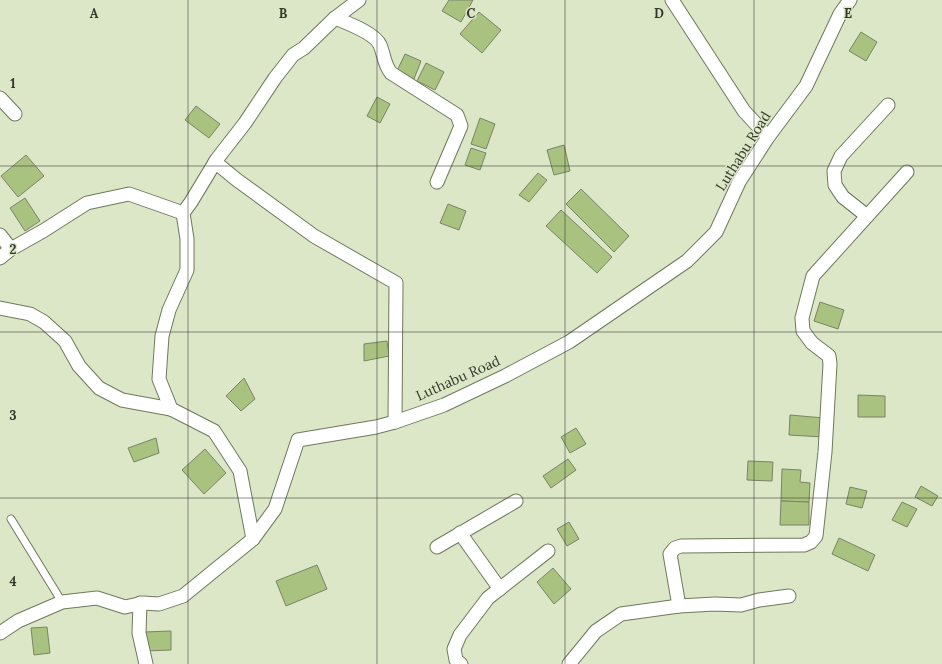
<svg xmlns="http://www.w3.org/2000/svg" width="942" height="664" font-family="Lora,serif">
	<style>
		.building { fill: #aac280; stroke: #798466 }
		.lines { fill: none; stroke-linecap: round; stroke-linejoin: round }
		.lane-casing { stroke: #6f795c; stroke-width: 9 }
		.street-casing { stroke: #6f795c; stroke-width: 15 }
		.lane { stroke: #fff; stroke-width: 7 }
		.street { stroke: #fff; stroke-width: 13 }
		.grid { fill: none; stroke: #34392c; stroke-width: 1; stroke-opacity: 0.55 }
		.labels { text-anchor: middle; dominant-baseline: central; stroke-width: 3; stroke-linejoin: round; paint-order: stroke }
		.street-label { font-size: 14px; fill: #34392c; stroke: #dbe7c7 }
		.grid-label { font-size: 13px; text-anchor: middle; font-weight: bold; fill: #34392c; stroke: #dbe7c7; stroke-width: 3; stroke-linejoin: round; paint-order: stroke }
	</style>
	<rect width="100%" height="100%" fill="#dbe7c7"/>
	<g class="building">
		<path d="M449,0h24l-12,22 -19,-11z"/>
		<path d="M479,12l22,18 -19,23 -22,-19z"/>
		<path d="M861,32l16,10 -11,19 -17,-10z"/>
		<path d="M405,54l16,7 -7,18 -17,-8z"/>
		<path d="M426,63l18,9 -9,18 -18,-9z"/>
		<path d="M377,97l13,7 -10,19 -13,-7z"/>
		<path d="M196,106l24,18 -11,14 -24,-18z"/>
		<path d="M480,118l15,6 -9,25 -15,-5z"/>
		<path d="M564,145l6,26 -16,4 -7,-25z"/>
		<path d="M471,148l15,5 -6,17 -15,-5z"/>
		<path d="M26,155l18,21 -26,21 -17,-21z"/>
		<path d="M538,173l9,7 -18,22 -10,-7z"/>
		<path d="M581,189l48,47 -15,16 -48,-48z"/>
		<path d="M25,198l15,23 -15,10 -15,-23z"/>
		<path d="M448,204l18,7 -7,19 -19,-7z"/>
		<path d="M561,210l51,47 -15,16 -51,-47z"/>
		<path d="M820,302l24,8 -6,19 -24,-8z"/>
		<path d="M387,341l2,15 -25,5v-17z"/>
		<path d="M244,378l11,21 -14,12 -15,-15z"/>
		<path d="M858,395l27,1v21h-27z"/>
		<path d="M790,415l34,3 -1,19 -34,-2z"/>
		<path d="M576,428l10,16 -16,9 -9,-16z"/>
		<path d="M156,438l3,15 -25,9 -6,-14z"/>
		<path d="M205,449l21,24 -22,21 -22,-24z"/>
		<path d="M568,459l8,11 -25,18 -8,-12z"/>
		<path d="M748,461l25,1 -1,19 -25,-1z"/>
		<path d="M782,469l19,1 -1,12 10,1 -1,19 -28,-1z"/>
		<path d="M921,486l17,10 -6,10 -17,-9z"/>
		<path d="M850,487l17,4 -5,17 -16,-4z"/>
		<path d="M781,501l28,1v23h-29z"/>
		<path d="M902,502l15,7 -10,18 -15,-7z"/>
		<path d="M569,522l10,17 -12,7 -10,-17z"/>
		<path d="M839,538l36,17 -7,16 -36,-17z"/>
		<path d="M317,565l10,24 -41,17 -10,-25z"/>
		<path d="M553,568l18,21 -17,15 -17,-22z"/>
		<path d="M47,627l3,26 -16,2 -3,-27z"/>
		<path d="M171,631v19l-26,1 -1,-19z"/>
	</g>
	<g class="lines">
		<g class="lane-casing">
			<path id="lane" d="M11,519l51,83"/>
		</g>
		<g class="street-casing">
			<g id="street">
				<path d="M672,0l72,111 24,26"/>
				<path d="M335,18c12,5 40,15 45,27 4,9 4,20 11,28l66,42 4,11 -24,56"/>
				<path d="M0,98l15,16"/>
				<path d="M215,162l22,18 77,56 82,47 -1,139"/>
				<path d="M183,213l4,26v31l-18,40 -7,26 -3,43 12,30 43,22 26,40 13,68"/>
				<path d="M867,216l-24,-19 -8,-12 -1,-14 7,-15 47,-51"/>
				<path d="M0,235l11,14"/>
				<path d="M0,258l11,-9 32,-18 44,-28 42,-9 54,19 8,-11 26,-43 28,-36 30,-45 18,-23 11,-7 31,-30 24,-18"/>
				<path d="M0,308l30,6 14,8 21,19 14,25 20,22 23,12 49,9"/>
				<path d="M460,533l40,56"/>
				<path d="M437,547l79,-46"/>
				<path d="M140,603l-1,30 7,31"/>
				<path d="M679,606l-9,-52 5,-6 6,-2 123,-1 7,-3 5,-6 9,-84 5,-88 -1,-8 -17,-13 -9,-12 -1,-13 11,-42 94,-104"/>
				<path d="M0,633l18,-12 44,-19 35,-4 28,9 18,-4 16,1 24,-8 70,-57 22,-30 23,-69 78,-13 19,-5 49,-17 61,-29 64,-34 118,-81 29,-29 23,-50 29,-45 38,-51 34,-72 10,-14"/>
				<path d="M461,664l-5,-4 -2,-11 6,-14 28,-37 60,-47"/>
				<path d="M569,664l27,-33 25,-17 58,-8 36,-2 26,1 18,-5 30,-4"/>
			</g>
		</g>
		<use href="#lane" class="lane"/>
		<use href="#street" class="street"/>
	</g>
	<path class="grid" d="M188,0v664M377,0v664M565,0v664M754,0v664M0,166h942M0,332h942M0,498h942"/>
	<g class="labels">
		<g class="street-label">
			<text transform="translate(743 151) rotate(-58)">Luthabu Road</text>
			<text transform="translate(458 378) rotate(-24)">Luthabu Road</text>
		</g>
	</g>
	<g class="grid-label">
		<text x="94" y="18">A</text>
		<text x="283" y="18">B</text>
		<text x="471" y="18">C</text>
		<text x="659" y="18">D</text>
		<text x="848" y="18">E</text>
		<text x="13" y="88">1</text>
		<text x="13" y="254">2</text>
		<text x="13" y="420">3</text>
		<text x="13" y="586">4</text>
	</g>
</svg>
